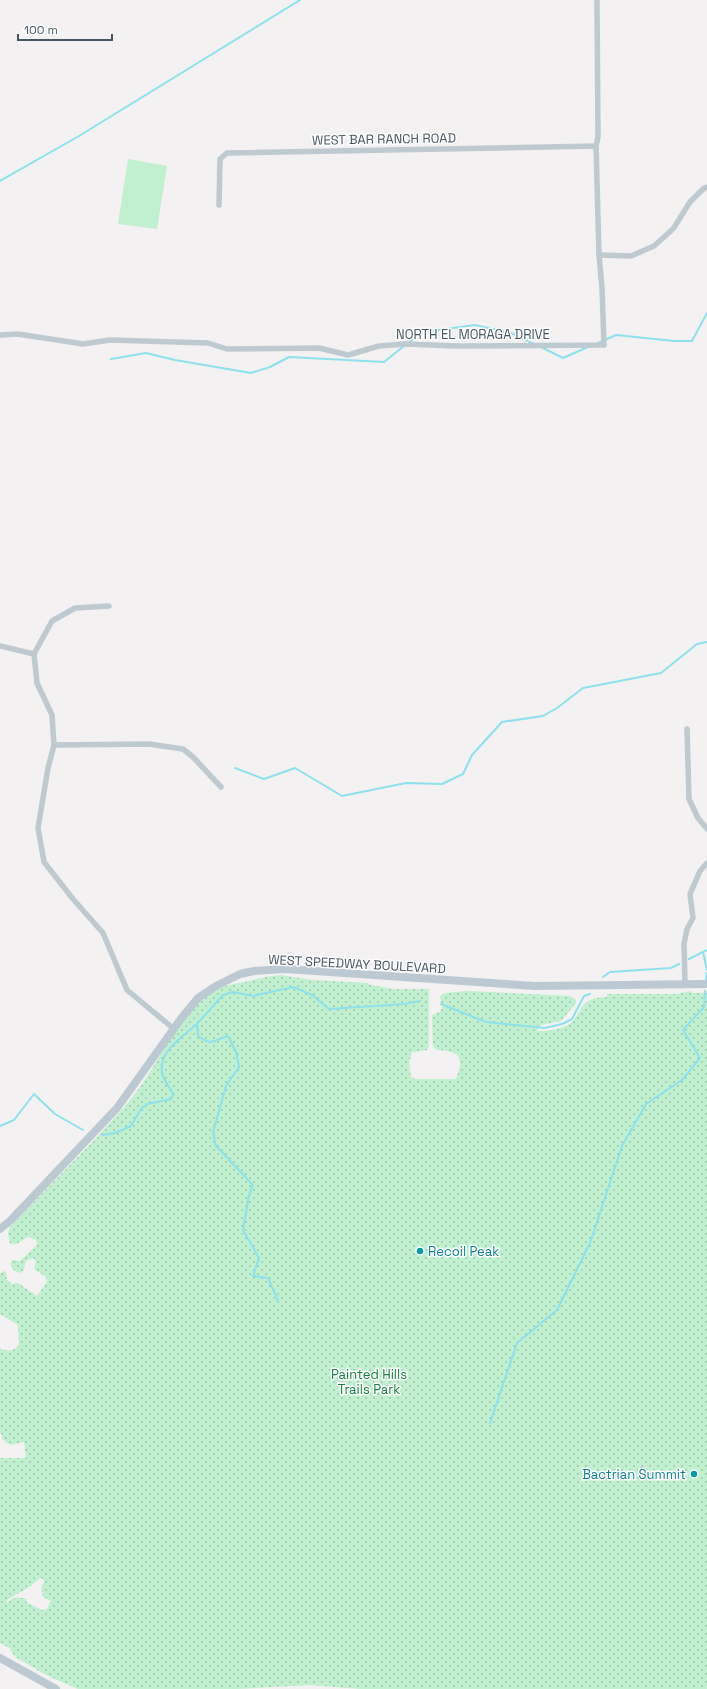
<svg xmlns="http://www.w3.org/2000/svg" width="707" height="1689" font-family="'Space Grotesk',sans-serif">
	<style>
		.green { fill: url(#green-dots); fill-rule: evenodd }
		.pitch { fill: #c0f0cf }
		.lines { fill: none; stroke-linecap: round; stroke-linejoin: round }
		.stream { stroke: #8de1ed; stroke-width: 2 }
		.minor { stroke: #bfc9d0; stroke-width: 5.5 }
		.secondary { stroke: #bdc9d2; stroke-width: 8 }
		.culture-dot { fill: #0f9aa8; stroke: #fff; stroke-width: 1.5 }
		.labels { text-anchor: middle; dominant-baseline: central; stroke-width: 3; stroke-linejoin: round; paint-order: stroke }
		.street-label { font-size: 13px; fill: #48565f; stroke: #fff }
		.culture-label { font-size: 13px; fill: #0d838f; stroke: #fff; text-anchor: start }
		.park-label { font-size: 13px; fill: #178244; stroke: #fff }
	</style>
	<defs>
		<pattern id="green-dots" width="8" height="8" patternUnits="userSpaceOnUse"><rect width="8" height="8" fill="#c0f0cf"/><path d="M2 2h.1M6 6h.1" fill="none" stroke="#9ec5ab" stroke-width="1.8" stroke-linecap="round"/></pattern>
	</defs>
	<rect width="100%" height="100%" fill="#f3f1f1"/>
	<path class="green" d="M281,975l31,5 56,3 2,2 25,4h34v57l-2,4 -15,2 -3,11 2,14 5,2h40c9,-23 3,-28 -20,-29l-3,-5 -1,-30 8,-3 2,-4 -2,-12 5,-3 23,-2 102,5 6,4v3l-15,18 -20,4 -4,6c11,0 26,-1 35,-9 3,-3 5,-7 7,-10 6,-12 15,-15 28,-15v-3h71l11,-3 3,2h15v696h-346l-52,-4 -72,4h-159l-32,-14 -29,-17 -5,-5 -2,-5 -10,-5v-185h26l-2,-16 -14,3 -8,-6v-4l-2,-2v-85c7,4 14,4 19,-3l-1,-20 -18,-11v-40l4,-3 2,1 1,8 5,4 6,-1 19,13 10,-14 -1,-5 -12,-8 2,-8 -3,-3 -7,3 -3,10 -4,2c-5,-2 -11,-7 -7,-13l8,1 17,-16 -1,-5 -7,-3c-7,2 -11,9 -19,7l-2,-11 2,-6c40,-43 83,-83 121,-128 26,-31 46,-84 80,-107 12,-7 24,-8 38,-11 12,-3 20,-5 32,-6zM40,1578l3,1 1,2 -3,10 2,2 -1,3 9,5 -4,8 -5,1 -16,-8 1,-2c-8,-4 -14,-3 -20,3v-3l24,-14z"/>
	<path class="pitch" d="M128,159l39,7 -10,63 -39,-5z"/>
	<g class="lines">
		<g class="stream">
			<path d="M0,181l79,-45 221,-136"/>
			<path d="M409,342l14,-10 52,-7 36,8 23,11"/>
			<path d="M598,343l18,-8 58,6h18l15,-28"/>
			<path d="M541,347l22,11 25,-11"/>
			<path d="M111,359l35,-6 29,7 76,13 19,-6 19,-10 95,5 20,-16"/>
			<path d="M235,768l29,11 31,-11 47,28 64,-13 36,1 21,-10 9,-19 30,-33 41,-6 14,-8 26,-20 78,-15 36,-29 10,-2"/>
			<path d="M703,952l4,18"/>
			<path d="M689,959l18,-9"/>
			<path d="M603,977l7,-5 61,-4 8,-4"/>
			<path d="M706,980l1,-7"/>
			<path d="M441,1004l45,18 59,6 17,-4 10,-5 12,-23 6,-2"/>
			<path d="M0,1126l14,-6 20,-26 21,20 28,16"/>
			<path d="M103,1135l12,-2 16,-7 10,-17 6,-5 24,-5 2,-4c-2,-7 -8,-12 -10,-19 -8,-22 19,-39 34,-52"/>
			<path d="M278,1301l-10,-23 -15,-2 6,-18 -16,-28 6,-35 4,-10 -37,-39 -3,-14 13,-46 13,-19 -3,-15 -8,-16c-15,4 -15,11 -30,0l-1,-12 26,-29 10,-3 20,4 40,-9 19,8 17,14 75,-5 16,-3"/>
			<path d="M490,1423l27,-80 40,-33 33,-67 32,-97 24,-42 36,-24 18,-22 -17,-28 21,-23 1,-16"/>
		</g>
		<g class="minor">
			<path d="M219,205l1,-46 7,-6 369,-7"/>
			<path d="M599,255l32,1 23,-10 19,-17 17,-27 14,-14 3,-1"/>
			<path d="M0,335l18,-1 65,10 27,-4 98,3 19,6 92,-1 29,7 31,-9 26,-2 51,2 148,-1 -2,-57 -3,-33 -3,-109 2,-9 -1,-137"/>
			<path d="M109,606l-34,2 -23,13 -18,33 3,29 15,32 2,30 -6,23 -10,60 6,34 29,37 30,34 24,57 47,39"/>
			<path d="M0,646l34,8"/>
			<path d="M687,729l2,70 9,19 9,11"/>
			<path d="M54,745l95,-1 34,5 10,8 28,30"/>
			<path d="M685,984l-1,-40 3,-15 6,-11 -3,-24 10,-23 7,-8"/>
		</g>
		<g class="secondary">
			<path d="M0,1229l10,-8 107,-113 66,-92 15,-18 18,-12 24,-12 14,-3 31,-2 250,17 172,-2"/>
			<path d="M0,1658l56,31"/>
		</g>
	</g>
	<g class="culture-dot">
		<circle cx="420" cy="1251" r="4"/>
		<circle cx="694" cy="1474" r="4"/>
	</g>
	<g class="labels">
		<g class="street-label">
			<text transform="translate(384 139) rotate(-1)">WEST BAR RANCH ROAD</text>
			<text x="473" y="334">NORTH EL MORAGA DRIVE</text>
			<text transform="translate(357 964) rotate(3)">WEST SPEEDWAY BOULEVARD</text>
		</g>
		<g class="culture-label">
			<text x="428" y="1251">Recoil Peak</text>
			<text x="686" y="1474" text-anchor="end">Bactrian Summit</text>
		</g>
		<g class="park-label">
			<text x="369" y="1374">Painted Hills<tspan x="369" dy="15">Trails Park</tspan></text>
		</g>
	</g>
	<path d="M18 34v6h94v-6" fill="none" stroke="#48565f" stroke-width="2"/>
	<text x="24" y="34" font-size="12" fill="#48565f" stroke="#ffffff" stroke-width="3" paint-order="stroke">100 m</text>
</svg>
